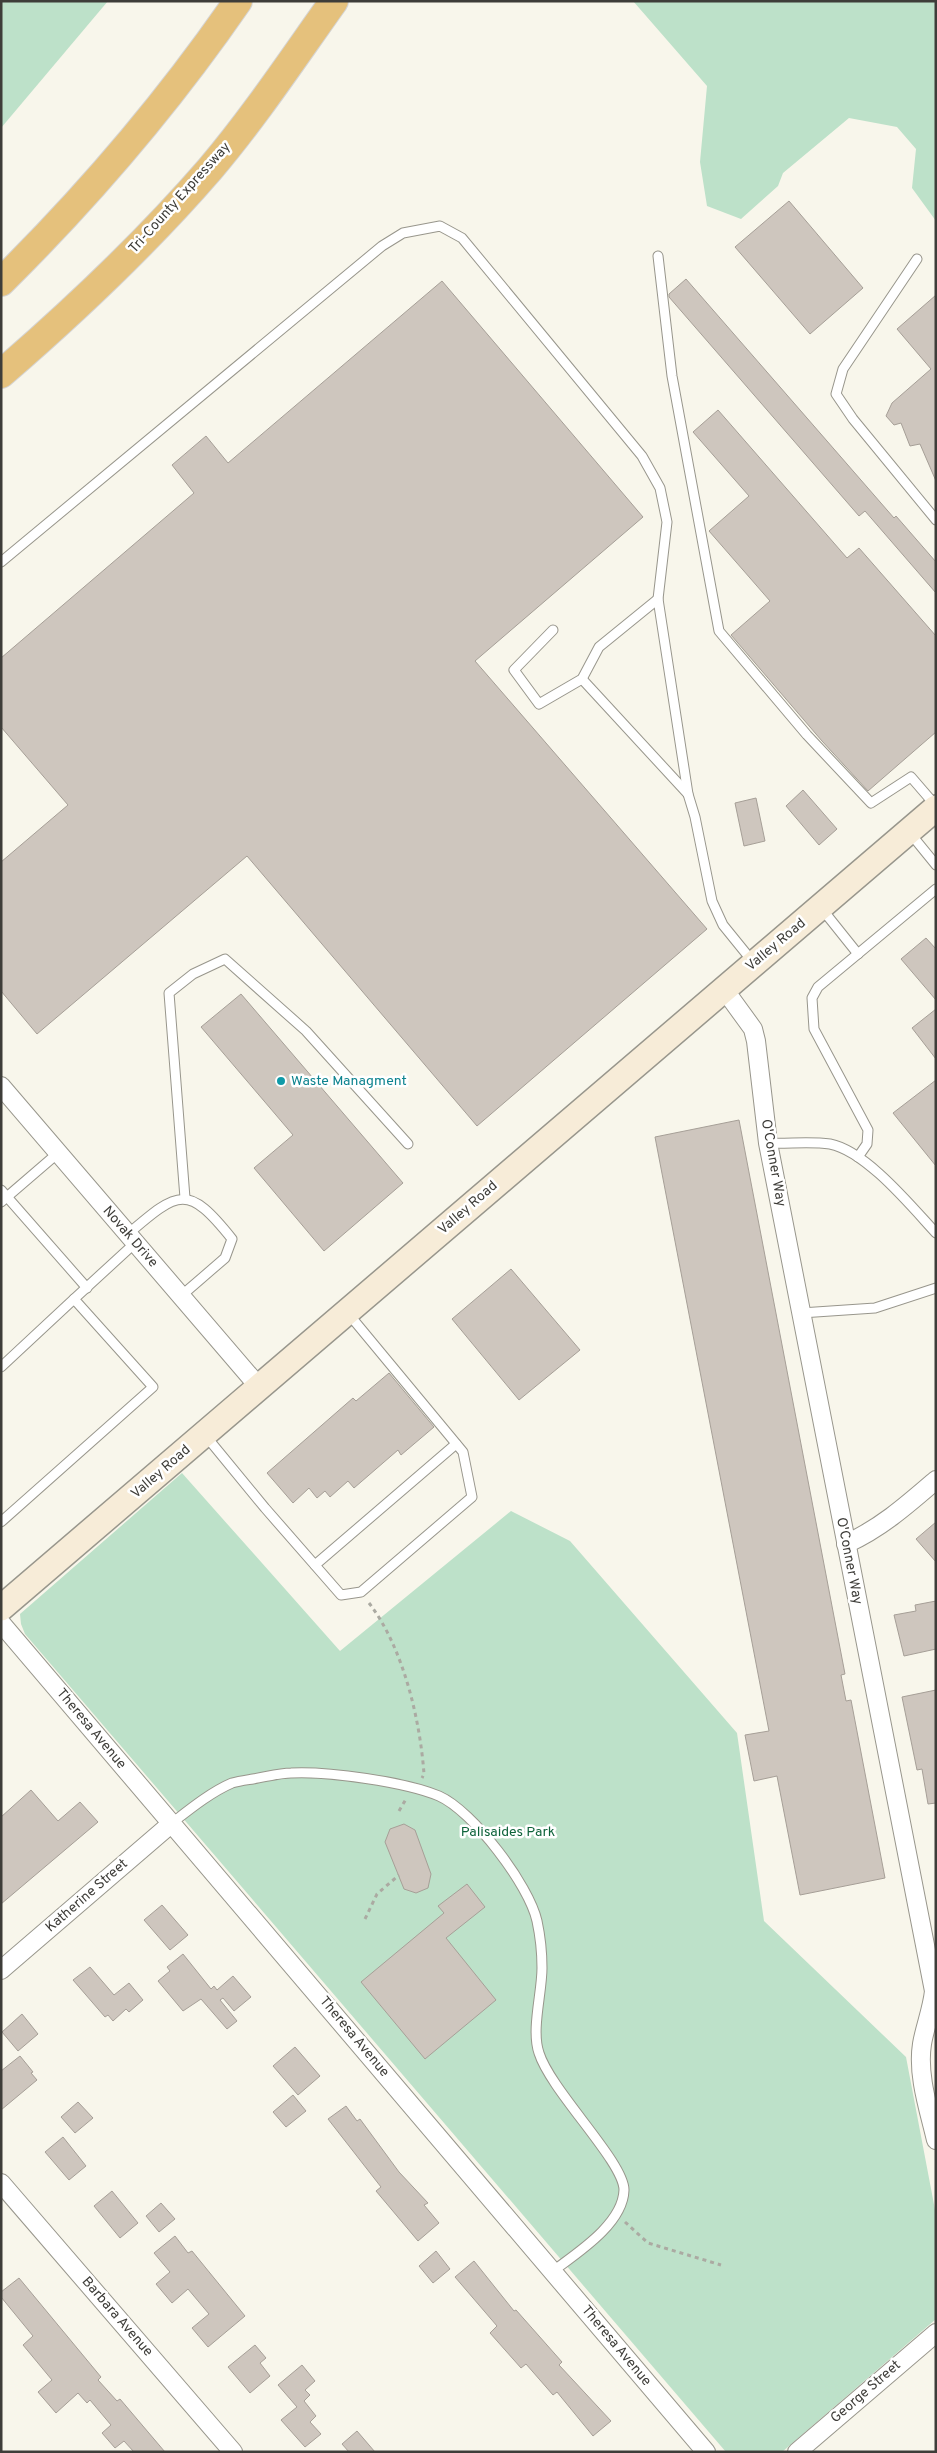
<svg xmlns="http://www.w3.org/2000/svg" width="937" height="2453" font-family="Overpass,sans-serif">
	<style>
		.green { fill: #bde1c9 }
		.building { fill: #cec6be; stroke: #a69f97 }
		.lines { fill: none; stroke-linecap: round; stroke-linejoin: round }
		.service-casing { stroke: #98968c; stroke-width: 11 }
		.minor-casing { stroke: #98968c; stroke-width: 20 }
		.secondary-casing { stroke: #98968c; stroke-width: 28 }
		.motorway-casing { stroke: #d5d4d3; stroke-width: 30 }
		.path { stroke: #abaaa2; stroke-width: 3; stroke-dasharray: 4 4; stroke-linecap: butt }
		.service { stroke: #fff; stroke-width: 9 }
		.minor { stroke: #fff; stroke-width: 18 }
		.secondary { stroke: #f7ecd8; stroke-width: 25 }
		.motorway { stroke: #e5c17c; stroke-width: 28 }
		.culture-dot { fill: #0f9aa8; stroke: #fff; stroke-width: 2 }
		.labels { text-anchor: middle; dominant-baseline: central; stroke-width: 5; stroke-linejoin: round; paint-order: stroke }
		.street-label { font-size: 14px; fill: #3e3d39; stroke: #fff }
		.culture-label { font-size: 14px; fill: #0d838f; stroke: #fff; text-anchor: start }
		.park-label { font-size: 14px; fill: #0f633b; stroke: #fff }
	</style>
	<rect width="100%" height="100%" fill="#f8f6eb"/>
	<g class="green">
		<path d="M1,1h107l-107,127z"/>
		<path d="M633,1h303v220l-24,-33 4,-39 -19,-22 -48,-9 -66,55 -5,13 -37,33 -34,-13 -7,-44 7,-76z"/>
		<path d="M182,1473l158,178 171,-140 59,30 167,192 27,188 142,136 30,158v104l-154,133h-56l-701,-818 -4,-10 -1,-10z"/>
	</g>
	<g class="building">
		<path d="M789,201l74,87 -53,46 -75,-87z"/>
		<path d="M686,279l208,239 2,-2 40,46v31l-71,-82 -6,5 -190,-219v-3z"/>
		<path d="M442,281l201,236 -168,144 232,268 -230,197 -230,-270 -210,178 -36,-43v-129l67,-57 -67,-78v-69l193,-165 -22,-28 34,-29 22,27z"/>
		<path d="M936,295v186l-16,-37 -10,2 -9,-23 -7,2 -8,-9 6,-13 39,-34 -34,-40z"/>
		<path d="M718,410l129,148 12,-10 77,88v96l-68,59 -46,-50 -91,-106 39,-34 -61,-70 40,-35 -56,-64z"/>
		<path d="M803,790l34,39 -18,16 -33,-39z"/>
		<path d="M756,798l9,43 -21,5 -9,-43z"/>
		<path d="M926,938l10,11v51l-35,-41z"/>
		<path d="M241,994l162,189 -79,68 -70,-83 39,-33 -92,-108z"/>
		<path d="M936,1009v50l-24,-31z"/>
		<path d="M936,1080v86l-43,-53z"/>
		<path d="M739,1120l106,554 -4,1 5,26 5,-1 34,178 -85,17 -23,-119 -23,5 -9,-46 24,-4 -114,-594z"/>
		<path d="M511,1269l69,81 -61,50 -67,-81z"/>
		<path d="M389,1373l45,54 -33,28 -3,-5 -44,38 -6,-7 -18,16 -5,-6 -8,7 -8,-10 -16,15 -26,-30 86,-75 3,3z"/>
		<path d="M936,1522v40l-20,-23z"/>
		<path d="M936,1601v48l-32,7 -10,-41 22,-4 -1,-6z"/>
		<path d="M936,1690v113l-8,1 -6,-35 -5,1 -15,-73z"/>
		<path d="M31,1790l27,31 22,-19 18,20 -97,82v-87z"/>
		<path d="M404,1824l11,6 16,44 -3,14 -12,5 -12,-4 -19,-47 5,-13z"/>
		<path d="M467,1884l18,23 -39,31 50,62 -71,59 -64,-77 83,-69 -6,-7z"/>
		<path d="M162,1905l26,30 -18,15 -26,-30z"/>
		<path d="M183,1954l28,35 3,-3 3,4 16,-14 18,21 -17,14 -11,-13 -3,2 17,21 -10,8 -26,-30 -18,12 -25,-30 12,-10 -3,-4z"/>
		<path d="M90,1967l24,28 15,-12 14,17 -14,12 -3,-3 -13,12 -5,-6 -3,2 -32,-37z"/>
		<path d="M22,2014l16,20 -20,17 -16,-19z"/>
		<path d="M295,2047l25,29 -22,19 -25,-29z"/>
		<path d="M20,2056l13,16 -2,1 6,7 -36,30v-39z"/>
		<path d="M293,2095l13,16 -20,16 -13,-15z"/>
		<path d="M78,2102l15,16 -18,15 -14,-16z"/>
		<path d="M346,2106l11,15 3,-2 39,53 29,31 -4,2 15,18 -21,18 -42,-50 5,-4 -53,-68z"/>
		<path d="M63,2137l23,29 -17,14 -24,-28z"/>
		<path d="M112,2191l26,32 -18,15 -26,-32z"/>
		<path d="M161,2203l14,16 -16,13 -13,-16z"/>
		<path d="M175,2236l13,17 4,-2 53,65 -37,31 -16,-19 17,-14 -21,-25 -16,14 -16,-19 14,-12 -16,-19z"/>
		<path d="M436,2251l14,18 -17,14 -14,-17z"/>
		<path d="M474,2261l40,50 2,-1 46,52 -3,3 52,56 -18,15 -36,-44 -4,3 -27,-31 -5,4 -31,-35 7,-7 -42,-49z"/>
		<path d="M19,2278l82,99 -3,3 19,21 3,-2 45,53h-31l-10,-11 -9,7 -13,-15 9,-8 -21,-25 -3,3 -9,-10 -22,20 -18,-21 14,-12 -29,-35 10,-9 -32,-39v-5z"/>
		<path d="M255,2345l11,13 -6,5 10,13 -20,17 -22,-26z"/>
		<path d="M302,2365l13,16 -10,9 5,5 -6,6 12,15 -6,6 11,12 -16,13 -24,-27 16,-13 -19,-22z"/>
		<path d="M357,2431l18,21h-26l-7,-8z"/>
	</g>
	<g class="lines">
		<g class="service-casing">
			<g id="service">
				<path d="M658,256l14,120 47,255 88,104 64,68 40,-26 25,29"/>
				<path d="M917,259l-74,110 -7,25 17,25 83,101"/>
				<path d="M1,562l381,-316 21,-13 37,-7 22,12 180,218 18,32 7,34 -9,77 30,195 7,23 17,84 11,24 30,37"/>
				<path d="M553,630l-39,40 25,34 43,-25 17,-32 59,-48"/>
				<path d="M582,679l106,115"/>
				<path d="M910,833l26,32"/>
				<path d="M822,909l36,45"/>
				<path d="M768,1143c20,1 42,-2 62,1 36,7 81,62 106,89"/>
				<path d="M858,1157l9,-13 1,-14 -54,-101 -2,-31 6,-11 118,-98"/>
				<path d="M1,1190l86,98"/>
				<path d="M185,1198l-16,-205 24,-19 32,-15 81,72 102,113"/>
				<path d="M1,1202l57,-49"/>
				<path d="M128,1234c51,-44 60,-50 104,5l-7,19 -44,38"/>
				<path d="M801,1313l74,-5 61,-20"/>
				<path d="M1,1367l73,-68"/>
				<path d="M205,1435l60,73 76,87 20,-3 111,-95 -9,-45 -116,-140"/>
				<path d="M1,1522l152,-135 -79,-88 61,-56"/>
				<path d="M315,1565l141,-121"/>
				<path d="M172,1823c18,-14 39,-31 60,-40 7,-2 15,-3 21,-4 13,-2 26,-6 38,-6 36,-2 115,9 148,23 34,15 90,89 98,125 3,14 5,32 5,47 0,25 -11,62 -3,85 12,38 85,109 85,137 -1,34 -47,63 -71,81"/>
			</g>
		</g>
		<g class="minor-casing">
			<g id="minor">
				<path d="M724,989l29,40 3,12 12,102 166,848c-2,19 -9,35 -12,53 -5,31 7,66 14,96"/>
				<path d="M1,1086l258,301"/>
				<path d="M846,1544c35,-16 61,-39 90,-64"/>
				<path d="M1,1623l705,829"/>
				<path d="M1,1970l171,-147"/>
				<path d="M1,2183l232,269"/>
				<path d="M797,2452l139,-119"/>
			</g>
		</g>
		<g class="secondary-casing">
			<path id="secondary" d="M1,1608l935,-800"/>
		</g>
		<g class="motorway-casing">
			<g id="motorway">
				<path d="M1,282c89,-88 166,-178 237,-281"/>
				<path d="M1,374c74,-64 145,-131 209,-205 45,-53 84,-112 124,-168"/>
			</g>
		</g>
		<g class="path">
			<path d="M369,1603c34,44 51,116 55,171l-2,4"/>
			<path d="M399,1811l7,-12"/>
			<path d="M365,1919l12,-25 22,-19"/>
			<path d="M625,2222l23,21 73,22"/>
		</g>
		<use href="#service" class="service"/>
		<use href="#minor" class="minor"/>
		<use href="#secondary" class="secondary"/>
		<use href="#motorway" class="motorway"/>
	</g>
	<circle class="culture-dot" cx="281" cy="1081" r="5"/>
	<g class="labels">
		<g class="street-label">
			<text transform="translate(180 198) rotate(-48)">Tri-County Expressway</text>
			<text transform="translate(776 945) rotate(-40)">Valley Road</text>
			<text transform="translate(773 1163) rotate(80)">O'Conner Way</text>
			<text transform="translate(468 1208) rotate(-41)">Valley Road</text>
			<text transform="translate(130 1237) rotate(49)">Novak Drive</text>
			<text transform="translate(161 1472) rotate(-41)">Valley Road</text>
			<text transform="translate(849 1561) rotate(79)">O'Conner Way</text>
			<text transform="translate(91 1729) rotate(50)">Theresa Avenue</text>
			<text transform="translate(87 1896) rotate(-41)">Katherine Street</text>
			<text transform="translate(354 2037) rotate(50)">Theresa Avenue</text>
			<text transform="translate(117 2317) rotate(49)">Barbara Avenue</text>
			<text transform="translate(616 2346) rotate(50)">Theresa Avenue</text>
			<text transform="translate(866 2392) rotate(-41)">George Street</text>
		</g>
		<g class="culture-label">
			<text x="291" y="1081">Waste Managment</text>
		</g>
		<g class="park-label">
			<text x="508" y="1832">Palisaides Park</text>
		</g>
	</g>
	<rect width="937" height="2453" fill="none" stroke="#3e3d39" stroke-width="5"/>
</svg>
